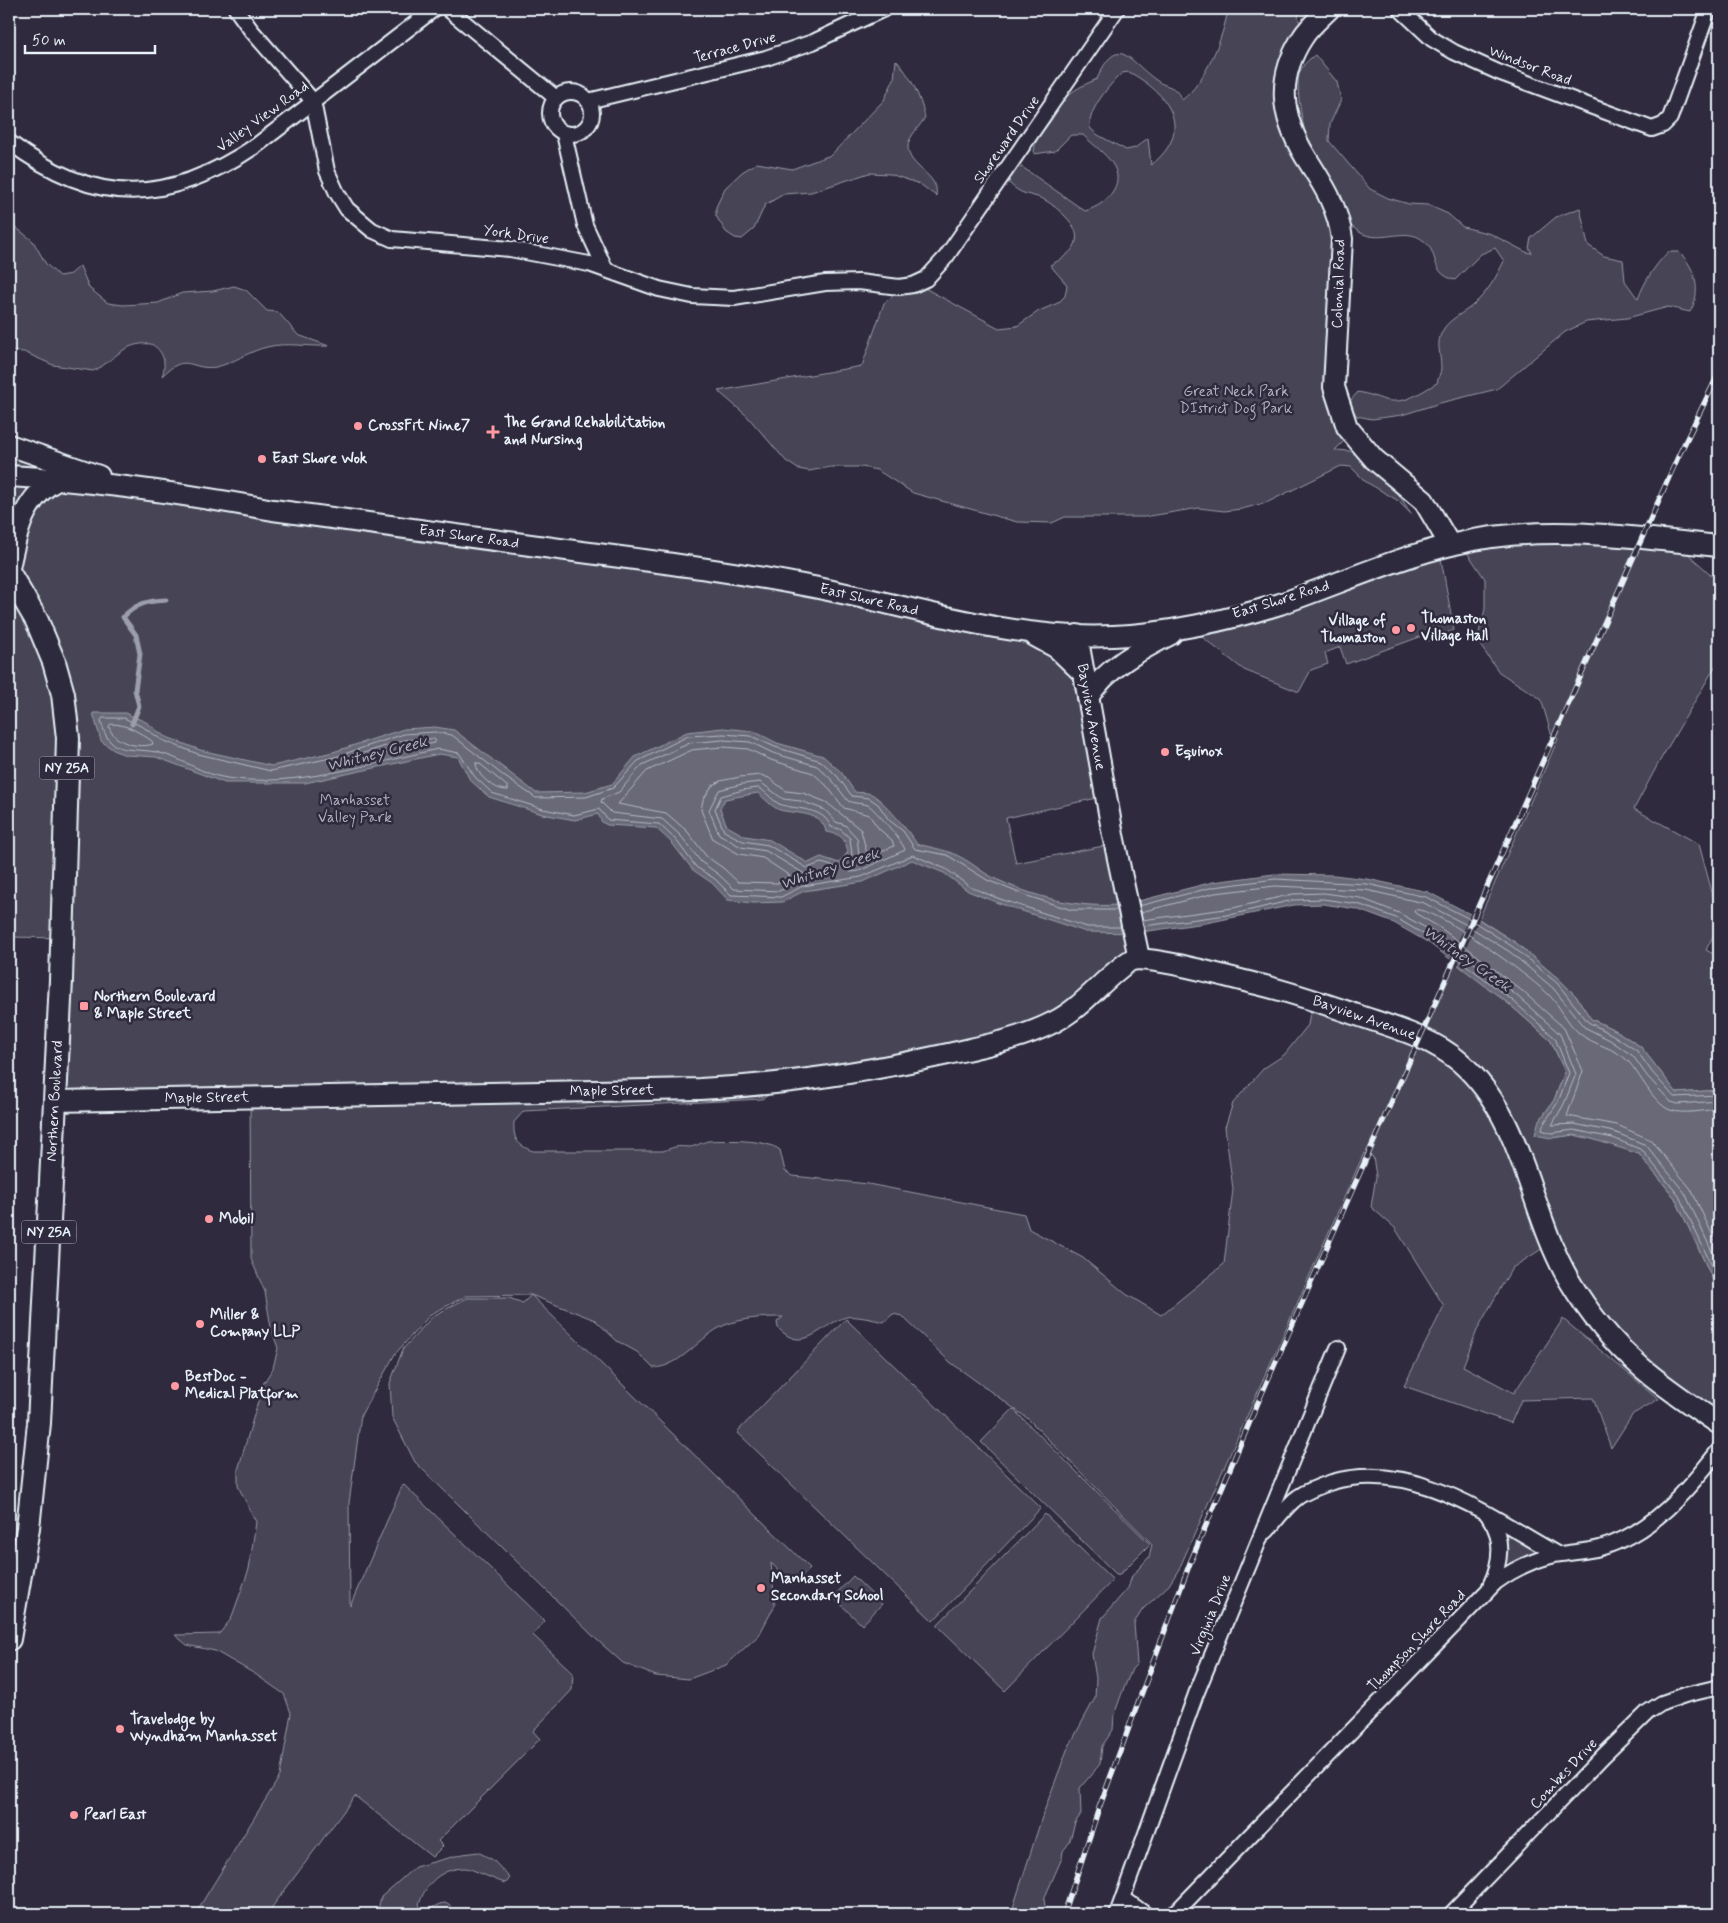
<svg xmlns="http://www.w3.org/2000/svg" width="1728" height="1923" font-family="Mynerve,sans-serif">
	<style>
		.green { fill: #464455; stroke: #979aa6; fill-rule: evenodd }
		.water { fill: #696978; stroke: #9c9fab; fill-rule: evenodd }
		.pier { fill: #2f2a3d }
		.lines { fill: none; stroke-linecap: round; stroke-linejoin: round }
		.shore { stroke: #b5bbc5; stroke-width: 1 }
		.stream { stroke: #9c9fab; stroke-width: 5 }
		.street-casing { stroke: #e8f1f8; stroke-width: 18 }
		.secondary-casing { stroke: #e8f1f8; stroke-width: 24 }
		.primary-casing { stroke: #e8f1f8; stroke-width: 26 }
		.street { stroke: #2f2a3d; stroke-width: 14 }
		.secondary { stroke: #2f2a3d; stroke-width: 20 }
		.primary { stroke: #2f2a3d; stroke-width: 22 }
		.rail-casing { stroke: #e8f1f8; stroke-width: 5.5 }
		.rail { stroke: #2f2a3d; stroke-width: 4; stroke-dasharray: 11; stroke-linecap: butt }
		.poi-dot { fill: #ff9aa2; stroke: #2f2a3d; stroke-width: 2 }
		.labels { text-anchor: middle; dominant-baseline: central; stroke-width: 5; stroke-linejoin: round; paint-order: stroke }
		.shield { fill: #2f2a3d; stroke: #b0b5c0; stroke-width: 1 }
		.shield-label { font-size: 14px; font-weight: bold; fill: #e8f1f8 }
		.street-label { font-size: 15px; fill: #e8f1f8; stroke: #2f2a3d }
		.park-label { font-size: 15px; fill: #afb4bf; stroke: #2f2a3d }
		.poi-label { font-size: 15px; font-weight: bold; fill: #e8f1f8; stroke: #2f2a3d; text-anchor: start }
		.water-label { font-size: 16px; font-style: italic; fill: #afb4be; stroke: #2f2a3d }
	</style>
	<rect width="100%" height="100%" fill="#2f2a3d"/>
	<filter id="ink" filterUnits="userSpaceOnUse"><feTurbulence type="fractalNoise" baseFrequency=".02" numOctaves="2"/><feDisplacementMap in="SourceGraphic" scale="10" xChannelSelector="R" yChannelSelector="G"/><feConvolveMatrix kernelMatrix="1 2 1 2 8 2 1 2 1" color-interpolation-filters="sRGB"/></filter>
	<g filter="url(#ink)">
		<g class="green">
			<path d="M1228,9h72l-2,9 4,9 -17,73 51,111 -2,176 18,46 -17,17 15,1 8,5 43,42 11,17 -15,-15 -31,-18 -15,-15 -10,-1 -73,36 -26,7 -18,2 -25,-3 -55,9h-79l-13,6 -35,-1 -104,-29 -36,-23 -15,-3h-31l-22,4 -11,-2 -12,-8 -39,-45 -29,-25 144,-25 22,-63 14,-11 19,-8 82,44 18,-2 22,-15 19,-8 7,-7 2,-11 -17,-20c25,-12 37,-27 15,-49 -6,-6 -14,-13 -22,-17 -15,-6 -21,-3 -34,-16v-9l7,-6 6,-1 63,44c12,-4 21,-9 28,-20 15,-24 -15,-41 -30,-56h-12l-16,16 -21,3c0,-15 7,-19 15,-31 4,-4 5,-10 7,-14 10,-16 25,-23 41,-30 21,-47 32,-18 59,1 12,9 18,3 26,20 23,-17 42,-64 46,-91zM1129,72c39,21 67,58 22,93l-3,-27 -13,10 -9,2 -28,-15 -8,-7c-3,-17 20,-44 32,-55z"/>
			<path d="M1315,55l22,27 4,18 -11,24 -1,17 41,48 18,9 21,6 19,1 20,9 15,13 28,7 35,18 6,1 -3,-5 2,-10 25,-21 24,-9 8,37 16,11 19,4 2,21 13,18c6,-17 17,-34 30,-47h11c17,16 23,40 11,60l-22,-5 -41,11 -41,4 -21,10 -68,57 -57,14 -38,12 -30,4 -15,-3 -9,-13 10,-11c11,2 18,5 27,8 20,5 36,-8 52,-17 1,-5 4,-11 4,-15 0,-14 -6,-25 2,-38 7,-12 20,-16 30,-25 14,-12 23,-27 31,-44l-9,-13 -14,6 -26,26c-26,-7 -15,-26 -31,-39 -20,-17 -46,7 -69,-12 -15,-12 -47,-81 -51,-101 -3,-12 -8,-43 -5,-53 2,-9 9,-15 16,-20z"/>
			<path d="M896,60c15,16 24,36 29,57 -4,9 -17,19 -17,30 0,21 32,27 28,49l-16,-12 -30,-10 -21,-1 -58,19 -27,2 -19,11 -11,24 -12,10 -7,-1 -9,-6 -10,-16v-9l9,-19 17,-16 15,-9 35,6 39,-14 53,-55 10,-21z"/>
			<path d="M9,222l24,19 13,23 13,12 12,-2 9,-8 9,22 19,15 15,2 35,-2 24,-10 31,-2 21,-5 12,4 21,21 11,1 20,23 31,11c-21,1 -43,-4 -62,1 -18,4 -33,16 -51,20 -26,4 -29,-16 -54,9 5,-13 1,-26 -11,-32 -29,-3 -37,18 -58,27l-40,-6 -29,-13 -15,-1z"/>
			<path d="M9,445l132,45 936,145 29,161 -100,22 10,45 98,-19 25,114 -79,61 -286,69 -2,5 -10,6 -238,12 -10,11c-1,17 3,23 19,29h130c14,-5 13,-5 26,-4 6,0 13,-5 19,-6 18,-1 58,-2 72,9l5,21 8,5 75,8 156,30 5,15 54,29 43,36 35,21 63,-51 9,-75 -8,-62 8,-24 31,-35 20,-13 24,-30 4,-26 108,38 34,-76 55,43 42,37 14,31 -11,28 -16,23 13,15 23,-3 37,8 28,11 36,44 44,95v131l-78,-56 -90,-125 -39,25 -34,60 -15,38 51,27 49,-74 96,80 -26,15 -22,34 -18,-50 -72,2 -10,23 -107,-37 40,-80 -49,-78 -24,-21 5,-31 -3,-19 -9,-4 -185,416 -10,16 -26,24 -9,14 3,41 -5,5 -10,24 -8,22 -1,15 -11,16 -2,18 -20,24 1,26 -6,9 -6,20 -6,8 -1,7 -18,41 2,15h-35l32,-100 24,-64 28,-52 1,-20 -4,-24 10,-36 26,-30 4,-12 17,-19 3,-13 -125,-126 -77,-56 -48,-46 -9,-2 -9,8c-9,-2 -30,-7 -38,-5 -26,8 -42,38 -68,11l-1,-6 6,-5c-20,0 -40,1 -58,8 -26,11 -43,42 -72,43l-16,-16 -20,-11 -22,-21 -64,-25 279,273 -16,17 -23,-22 4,42 -16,30 -33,30 -37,14 -33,-3 -33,-13 -27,-24 -181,-177 -23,-45 -2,-34 13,-34 30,-33 34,-18h42l14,5 8,-8 -65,1 -35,18 -36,40 -34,61 -12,88 1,103 53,-122 142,137 -12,14 40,38 -1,17 -39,41 7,8 -102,102 5,5 -11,11 -77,-61 -88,118h-72l85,-138 11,-63 -7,-19 -29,-20 -40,-23 -28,-6 -12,-10 44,-1 12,-15 18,-50 7,-47 -18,-36v-16l25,-86 10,-16 5,-20 -7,-20 -6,-36 -14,-33 -1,-161 -194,3 6,-163 -53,-1z"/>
			<path d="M1500,535l184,15 35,32v78l-61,104 -24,45 65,35 20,74v6l-13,26 13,7v133l-42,3 -36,-46 -26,-17 -24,-11 -15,-23 -16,-16 -44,-37 -37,-24 79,-180 -7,-6 -10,-34 -42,-27 -22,-31 8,-32v-30l-25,-37z"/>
			<path d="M1439,548l15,82 -26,11 -3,-6 -79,29 -6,-17 -15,6 3,11 -17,6 -12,22 -55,-22 -56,-44z"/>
			<path d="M846,1319l195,189 -108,113 -196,-189z"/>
			<path d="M1013,1409l137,135 -32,32 -137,-134z"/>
			<path d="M1045,1514l68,66 -108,111 -68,-66z"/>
			<path d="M1495,1526l62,28 -63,23z"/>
			<path d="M853,1576l29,28 -20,21 -29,-28z"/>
			<path d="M478,1852l15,8 17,18 -4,5c-11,-2 -34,-15 -41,-15 -23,0 -40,15 -46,37l4,5c10,1 15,-10 26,-6l2,3 -5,7h-69l4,-17 34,-30 48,-13z"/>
		</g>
		<path class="water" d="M93,713h32l21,9 18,14 36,14 72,16 61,-14 71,-23 31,-2 19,3 82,63 49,-1 27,-8 23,-27 52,-25 36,-4 30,3 24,12 46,13 18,16 14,20c5,1 11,0 16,2 11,4 39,39 46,50 16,4 32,6 47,15 9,5 17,12 26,17 41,21 91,34 137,28l86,-22 61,-8 60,1 33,4 61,13 42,22 46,29 44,37 16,16 15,23 24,11 26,17 36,46 42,-3v203l-44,-95 -36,-44 -47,-15 -18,-4 -23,3 -16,-3 3,-12 16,-23 11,-28 -14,-31 -42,-37 -80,-61 -35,-20 -38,-14 -33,-5 -29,1 -88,18 -72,10 -48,-1 -88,-29 -30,-12 -24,-18 -32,-13 -49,22 -59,9 -22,11 -29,1 -25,-3 -16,-17 -19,-13 -21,-27 -16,-15 -49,-3 -5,-3 -4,-8 -23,6 -33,-6 -53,-17 -19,-17 -12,-23 -19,-3 -134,29h-80l-69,-26 -30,-2 -11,-4 -14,-10zM758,793c6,5 15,15 22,17 15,4 43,1 46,22 14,2 19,5 22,20l-9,11 -18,-6 -13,6 -38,-23 -25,-4 -18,-10 -7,-17 5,-10z"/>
		<path class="pier" d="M1471,912l9,5 -23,50 -8,-5z"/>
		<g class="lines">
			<g class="shore">
				<path d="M111,724c16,0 28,8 41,17l1,3c-14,5 -40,-1 -44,-17z"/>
				<path d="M434,739l2,2 -2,2 -73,16 -3,-2 2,-3 45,-14z"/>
				<path d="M723,740l27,2 23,11 44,13 15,14 16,21c7,3 14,2 20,4 6,3 36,38 37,45l-46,21 -9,1 -1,-3 10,-15 -2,-16 -12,-13 -9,-3 -11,-12 -24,-9 -18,-2 -23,-17 -18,2 -23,6 -10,20 10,24 22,13 25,4 44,26 -31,14 -45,-2 -16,-15 -17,-12 -20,-26 -19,-17 -50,-6 -11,-11 1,-3 17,-7 23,-27 48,-22z"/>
				<path d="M723,747l25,2 23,11 42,13 13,12 18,23 25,7 10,14 13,11 2,6 -26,12 -7,-28 -35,-28 -23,-9 -17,-2 -17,-13 -8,-3 -21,2 -20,4 -8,5 -9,14 -2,10 12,29 26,15 24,4 27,18 -12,7 -40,-1 -15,-14 -17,-12 -19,-25 -21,-18 -48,-9 29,-33 45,-21z"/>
				<path d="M476,763h3l29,24v3c-12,1 -32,-14 -32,-27z"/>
				<path d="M759,788c8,4 15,15 23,17 17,5 41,2 49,22l9,2 10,9 2,17 -12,13 -19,-5 -14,5 -39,-23 -25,-4 -19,-10 -9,-22 6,-13 22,-6z"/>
				<path d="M1139,906l75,-19 61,-8 92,5 59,13 42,21 45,29 44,36 31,39 25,13 24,16 15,21 22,25 45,-2"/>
				<path d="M1117,910h-45l-48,-15 -37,-15 -40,-25 -32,-6 -12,-18 -14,-11 -11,-16 -9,-6 -17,-2 -15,-20 -16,-15 -46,-14 -24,-11 -28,-2 -35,2 -50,25 -25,27 -27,9 -50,1 -31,-21 -53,-42 -17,-3 -31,2 -69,23 -64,14 -73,-17 -36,-14 -19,-13 -19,-9h-21l-2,2c7,36 26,27 55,32 25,5 47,23 71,26 68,10 145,-15 211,-29l21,4 16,24 17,16 51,16 31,6 25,-6 9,11 51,4 17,16 20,27 19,12 16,16 50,2 22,-11 58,-9 52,-22 33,14 24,18 30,12 87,28h34"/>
				<path d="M1141,912l74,-19 60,-7 91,4 58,13 41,21 45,28 43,36 31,39 26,13 23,16 14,20 24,26 7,2 41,-3"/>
				<path d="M1142,920l91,-12 60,-14 31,-1 36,5 39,15 36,20 81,62 44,39 16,40 -12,30 -12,21 22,-1 40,8 32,13 39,48 34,74"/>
				<path d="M1144,926l90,-12 59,-14 30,-1 35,5 38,14 36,21 80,61 43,38 14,35 -11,29 -15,23 -1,5 9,3 23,-3 19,4 20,4 29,12 37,46 40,85"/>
				<path d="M1719,1109c-14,1 -36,6 -49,1 -17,-7 -30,-36 -42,-49 -14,-14 -35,-16 -49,-28 -13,-11 -19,-28 -31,-39 -18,-17 -113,-89 -134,-84l1,3 24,14 27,20 55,43 43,38 19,43 -16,45 50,9 34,15 40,49 28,60"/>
			</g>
			<path class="stream" d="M132,724l7,-18 -4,-16 5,-36 -4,-19 -13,-18c14,-14 25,-16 43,-17"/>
			<g class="street-casing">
				<g id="street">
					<path d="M236,9l15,21 62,71 14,70 10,22 10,16 25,21 20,9 118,10 79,15 70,25 33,7 42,2 91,-15 34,-1 40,5 14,-2 13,-6 20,-22 171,-248"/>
					<path d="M448,9l108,89"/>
					<path d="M1400,9l32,30 22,13 44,20 154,57 11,-4 7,-7 39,-109"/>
					<circle cx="571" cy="113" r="21"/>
					<path d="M588,101l178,-43 47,-16 71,-33"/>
					<path d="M564,134l21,91 20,43"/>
					<path d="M9,142c87,66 159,63 248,3l177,-136"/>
					<path d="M1489,1517c15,21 12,46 1,69"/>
					<path d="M1267,1531c9,-11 19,-25 31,-34 10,-7 22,-11 34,-15 82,-23 157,34 225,72"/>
					<path d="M1123,1898l22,16"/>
					<path d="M1117,1914l79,-220 142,-346"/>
					<path d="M1174,1914l322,-332c18,-13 37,-22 59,-27 15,-3 30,-3 45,-7 52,-15 87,-57 119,-98"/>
					<path d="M1451,1914l152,-158 45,-44 14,-9 23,-8 34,-8"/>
				</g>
			</g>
			<g class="secondary-casing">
				<g id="secondary">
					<path d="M1329,9c-9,9 -20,18 -26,28 -27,41 -22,79 2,119 17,27 33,50 37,83l-8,148 13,40 27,32 50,42 26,44"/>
					<path d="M9,445l90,31"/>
					<path d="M9,476c88,5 177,18 264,34 101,14 201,27 301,41 78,10 156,20 234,35 101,19 201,55 305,50 53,-2 116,-16 167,-32 58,-20 115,-46 175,-60 86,-21 177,-7 264,2"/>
					<path d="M9,568c7,-34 15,-74 51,-89"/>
					<path d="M1077,635l36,200 26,123"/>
					<path d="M1035,636l22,12 27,26"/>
					<path d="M1088,697c19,-30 52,-47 83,-63"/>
					<path d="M55,1101l645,-12c84,-4 166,-17 248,-35 35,-8 73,-15 106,-32 30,-15 49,-44 77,-62 22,-5 103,19 130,25 33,8 64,19 96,30 35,12 74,22 103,47 65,57 68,147 109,218 19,32 44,63 72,87 24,21 52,39 78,57"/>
				</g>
			</g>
			<g class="primary-casing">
				<path id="primary" d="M9,573l28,48 17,41 9,32 5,44 -7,242 -22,443 -11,105 -19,111"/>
			</g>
			<use href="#street" class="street"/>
			<use href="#secondary" class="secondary"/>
			<use href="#primary" class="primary"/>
			<g class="rail-casing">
				<path id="rail" d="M1064,1914l35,-106 91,-245 72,-170 416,-936 41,-84"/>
			</g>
			<use href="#rail" class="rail"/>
		</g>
	</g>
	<g class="poi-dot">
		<circle cx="358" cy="426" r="5"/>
		<path d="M490.5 424.5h5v5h5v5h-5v5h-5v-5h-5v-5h5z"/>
		<circle cx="262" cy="459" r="5"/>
		<circle cx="1411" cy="628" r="5"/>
		<circle cx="1396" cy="630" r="5"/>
		<circle cx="1165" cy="752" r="5"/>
		<rect x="79" y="1001" width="10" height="10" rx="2.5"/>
		<circle cx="209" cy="1219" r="5"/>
		<circle cx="200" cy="1324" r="5"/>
		<circle cx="175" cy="1386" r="5"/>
		<circle cx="761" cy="1588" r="5"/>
		<circle cx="120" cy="1729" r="5"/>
		<circle cx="74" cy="1815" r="5"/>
	</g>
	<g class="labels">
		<g class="shield">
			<rect x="39.5" y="756.5" width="55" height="23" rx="4"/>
			<rect x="21.5" y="1220.5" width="55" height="23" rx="4"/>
		</g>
		<g class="shield-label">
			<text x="67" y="768">NY 25A</text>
			<text x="49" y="1232">NY 25A</text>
		</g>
		<g class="street-label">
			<text transform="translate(735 48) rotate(-15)">Terrace Drive</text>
			<text transform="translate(1530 66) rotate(21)">Windsor Road</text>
			<text transform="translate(263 117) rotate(-36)">Valley View Road</text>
			<text transform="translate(1007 140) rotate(-55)">Shoreward Drive</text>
			<text transform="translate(516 235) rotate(8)">York Drive</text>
			<text transform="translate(1339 284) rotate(-88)">Colonial Road</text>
			<text transform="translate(469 537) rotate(8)">East Shore Road</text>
			<text transform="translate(869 600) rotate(13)">East Shore Road</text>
			<text transform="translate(1281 600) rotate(-17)">East Shore Road</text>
			<text transform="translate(1091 717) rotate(80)">Bayview Avenue</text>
			<text transform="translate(1364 1018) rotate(19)">Bayview Avenue</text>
			<text transform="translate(612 1091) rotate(-1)">Maple Street</text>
			<text transform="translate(207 1098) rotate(-1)">Maple Street</text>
			<text transform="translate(55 1101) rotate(-87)">Northern Boulevard</text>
			<text transform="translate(1211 1615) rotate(-68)">Virginia Drive</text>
			<text transform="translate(1417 1641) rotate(-46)">Thompson Shore Road</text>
			<text transform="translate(1564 1774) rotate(-47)">Combes Drive</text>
		</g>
		<g class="park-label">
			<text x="1236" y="392">Great Neck Park<tspan x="1236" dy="17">DIstrict Dog Park</tspan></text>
			<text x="355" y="801">Manhasset<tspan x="355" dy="17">Valley Park</tspan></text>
		</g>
		<g class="poi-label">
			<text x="504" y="423">The Grand Rehabilitation<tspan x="504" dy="17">and Nursing</tspan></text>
			<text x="368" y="426">CrossFit Nine7</text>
			<text x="272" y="459">East Shore Wok</text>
			<text x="1421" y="619">Thomaston<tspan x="1421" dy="17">Village Hall</tspan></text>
			<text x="1386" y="621" text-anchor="end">Village of<tspan x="1386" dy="17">Thomaston</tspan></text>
			<text x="1175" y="752">Equinox</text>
			<text x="94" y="997">Northern Boulevard<tspan x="94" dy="17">&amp; Maple Street</tspan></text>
			<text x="219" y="1219">Mobil</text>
			<text x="210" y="1315">Miller &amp;<tspan x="210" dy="17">Company LLP</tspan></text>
			<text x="185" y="1377">BestDoc -<tspan x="185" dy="17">Medical Platform</tspan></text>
			<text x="771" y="1579">Manhasset<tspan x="771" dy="17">Secondary School</tspan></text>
			<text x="130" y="1720">Travelodge by<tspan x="130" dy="17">Wyndham Manhasset</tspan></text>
			<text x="84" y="1815">Pearl East</text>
		</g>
		<g class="water-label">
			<text transform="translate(377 754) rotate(-14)">Whitney Creek</text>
			<text transform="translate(830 869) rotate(-18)">Whitney Creek</text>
			<text transform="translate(1467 959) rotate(35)">Whitney Creek</text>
		</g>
	</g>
	<rect width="1728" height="1923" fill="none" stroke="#2f2a3d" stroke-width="30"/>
	<rect x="15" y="15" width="1698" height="1893" fill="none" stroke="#e8f1f8" stroke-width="2" filter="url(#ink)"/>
	<path d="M25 45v8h130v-8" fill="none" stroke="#e8f1f8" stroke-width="2.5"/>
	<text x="32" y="45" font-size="15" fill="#e8f1f8" stroke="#2f2a3d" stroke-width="4" paint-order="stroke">50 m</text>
</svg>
